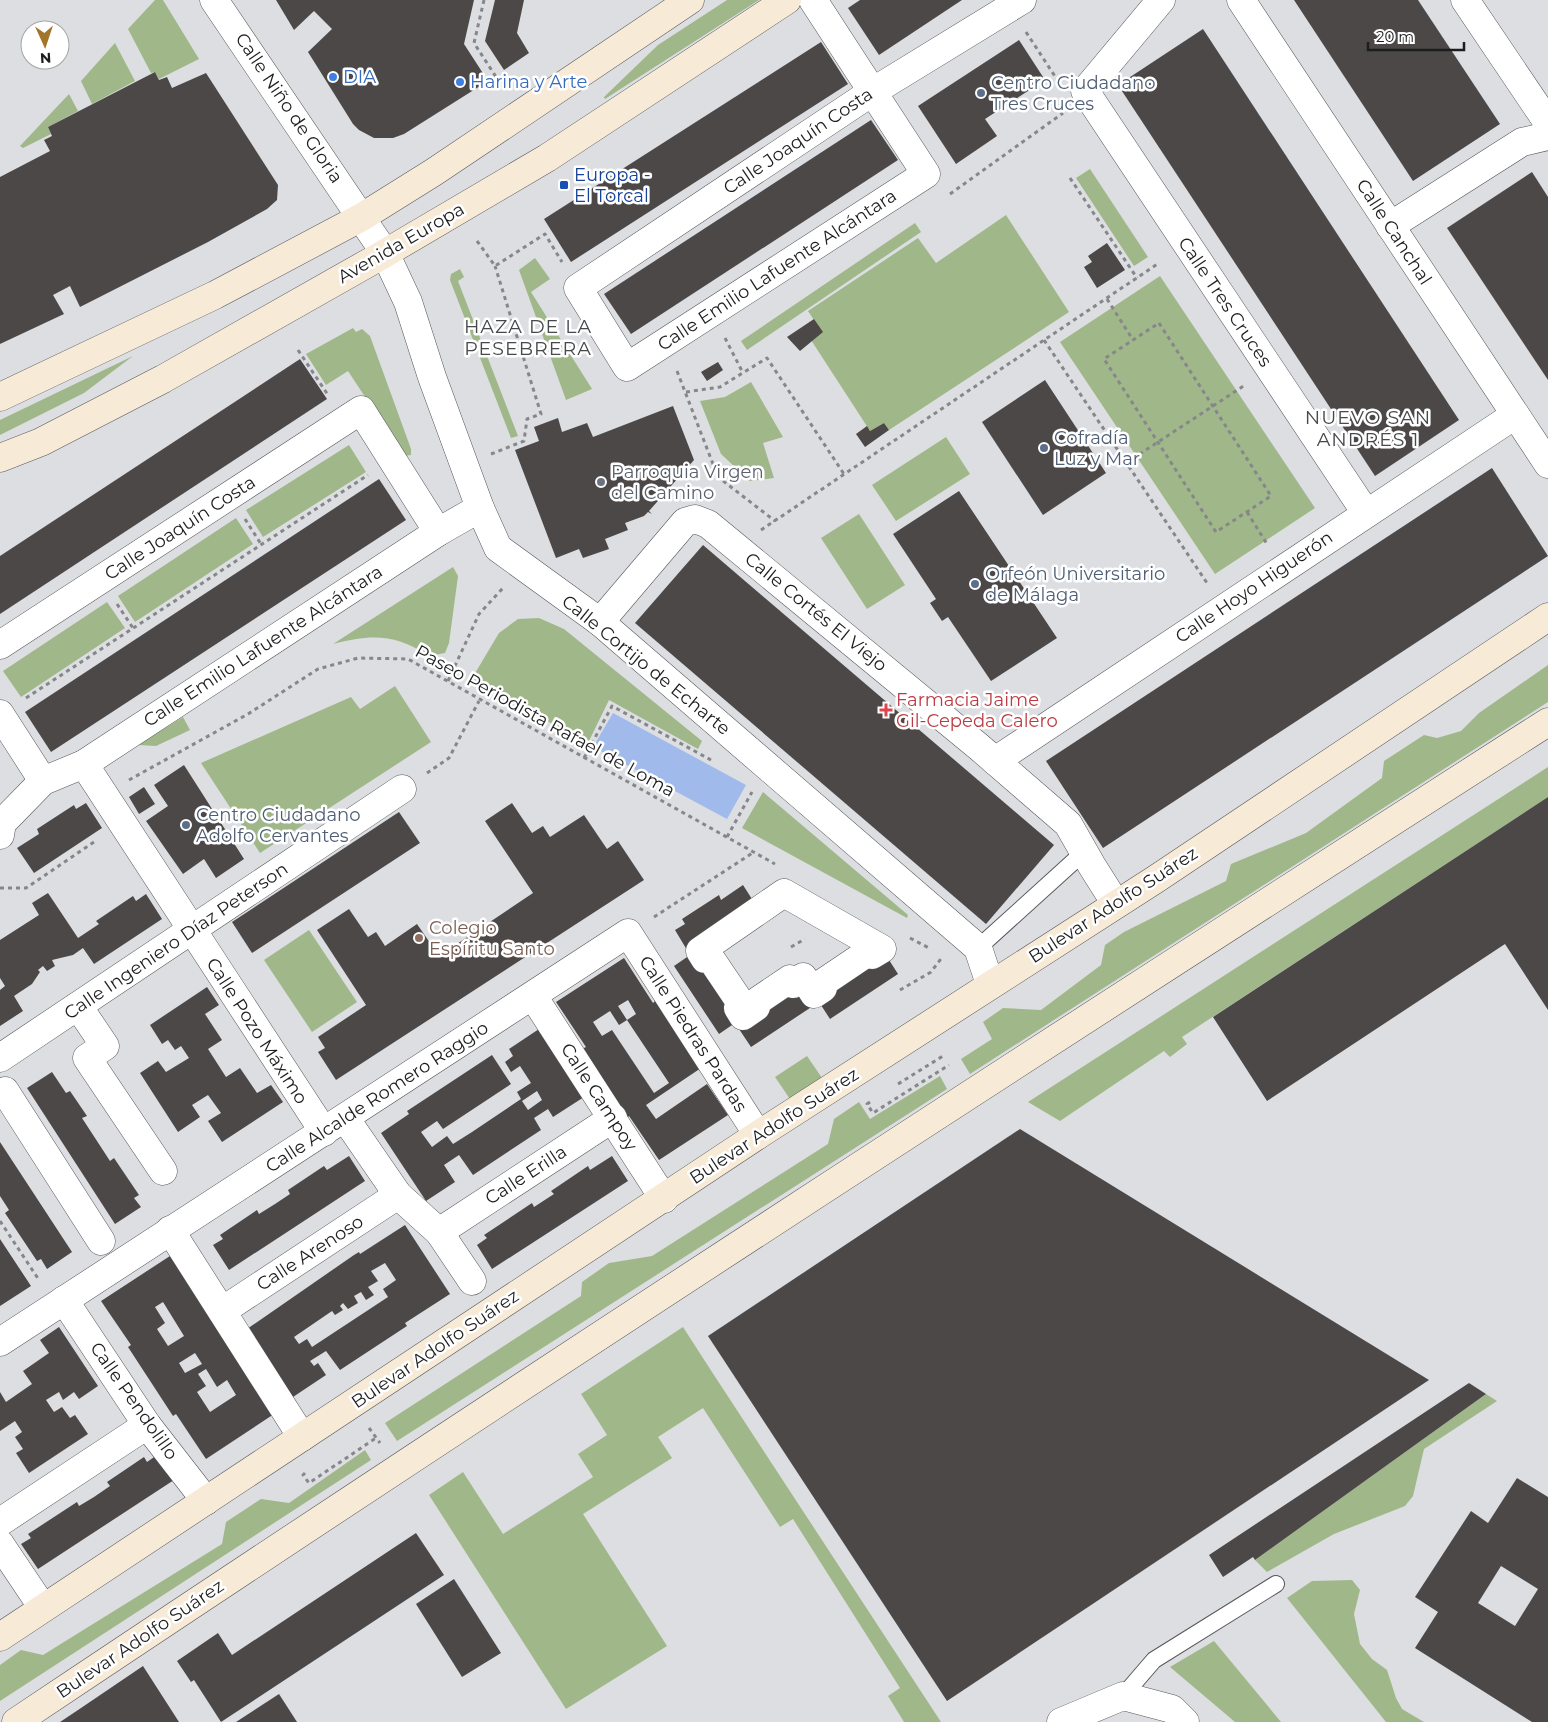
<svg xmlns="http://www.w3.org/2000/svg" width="1548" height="1722" font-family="Montserrat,sans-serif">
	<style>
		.green { fill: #a0b889 }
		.water { fill: #a0bbeb }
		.building { fill: #4c4848; fill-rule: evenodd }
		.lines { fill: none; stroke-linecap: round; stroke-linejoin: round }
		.lane-casing { stroke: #57585b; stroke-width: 18 }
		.street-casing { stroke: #57585b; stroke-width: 29 }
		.secondary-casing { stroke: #57585b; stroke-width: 29 }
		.path { stroke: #86878a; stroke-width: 3; stroke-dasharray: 4 4; stroke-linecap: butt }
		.lane { stroke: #fff; stroke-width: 16 }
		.street { stroke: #fff; stroke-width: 28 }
		.secondary { stroke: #f7ead7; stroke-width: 28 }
		.shop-dot { fill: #3f7fe0; stroke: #fff; stroke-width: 2 }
		.service-dot { fill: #5c6f8a; stroke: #fff; stroke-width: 2 }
		.transit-dot { fill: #1a4fb4; stroke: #fff; stroke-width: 2 }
		.worship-dot { fill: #6b7280; stroke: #fff; stroke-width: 2 }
		.health-dot { fill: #e0444e; stroke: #fff; stroke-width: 2 }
		.education-dot { fill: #8d6e63; stroke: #fff; stroke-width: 2 }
		.labels { text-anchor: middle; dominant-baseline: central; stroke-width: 5; stroke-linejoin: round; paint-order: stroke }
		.shop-label { font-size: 18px; fill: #366cbe; stroke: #fff; text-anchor: start }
		.service-label { font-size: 18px; fill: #4e5e75; stroke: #fff; text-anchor: start }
		.street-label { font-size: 18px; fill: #1c1d1e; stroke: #fff }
		.transit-label { font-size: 18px; fill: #164399; stroke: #fff; text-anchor: start }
		.worship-label { font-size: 18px; fill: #5b616d; stroke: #fff; text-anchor: start }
		.health-label { font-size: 18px; fill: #be3a42; stroke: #fff; text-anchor: start }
		.education-label { font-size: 18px; fill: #785e54; stroke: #fff; text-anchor: start }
		.neighbourhood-label { font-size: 19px; letter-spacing: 1px; fill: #47494c; stroke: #fff }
	</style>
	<rect width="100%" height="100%" fill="#dcdee2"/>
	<g class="green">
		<path d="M155,0h8l36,59 -40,20 -4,-7 -4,1 -23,-44z"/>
		<path d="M727,0h32l-154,99 -1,-2 54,-52z"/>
		<path d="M115,43l20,38 -43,23 -11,-23z"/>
		<path d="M69,94l9,17 -30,16 3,7 -28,14 -3,-2z"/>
		<path d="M1090,169l58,88 -14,9 -58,-88z"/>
		<path d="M1006,215l63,97 -180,118 -5,-7 -14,8 -59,-91 11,-8 -14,-21 110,-73 18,25z"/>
		<path d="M915,223l6,9 -174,118 -6,-9z"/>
		<path d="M535,258l15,21 -19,13 61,97 -26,11 -47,-130z"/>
		<path d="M460,269l4,8 -6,4 60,155 -7,2 -61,-158 1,-6z"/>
		<path d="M1160,276l155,232 -100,66 -155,-232z"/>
		<path d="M353,328l3,4 6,-3 8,7 41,113v6l-7,1 -56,-85 -22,14 -20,-31z"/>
		<path d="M133,356l-49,37 -84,42v-15z"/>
		<path d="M751,382l32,55 -20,6 11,35 -24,3 -29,-27 -21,-53 25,-4z"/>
		<path d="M946,437l24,37 -74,47 -24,-36z"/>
		<path d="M349,445l17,27 -103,65 -17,-27z"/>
		<path d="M859,514l46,71 -38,24 -46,-71z"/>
		<path d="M236,518l17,26 -118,78 -17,-26z"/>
		<path d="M453,567l5,9 -9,67 -4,10 -16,3c-34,-22 -57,-22 -96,-12z"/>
		<path d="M107,602l18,26 -104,69 -18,-26z"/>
		<path d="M539,618l25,11 138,112 -4,8 -89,-49 -21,43 -117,-63 28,-47 19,-14z"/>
		<path d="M1548,665v37l-578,372 -9,-15 31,-20 -9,-17 20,-14 38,2 60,-45 4,-20 19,-13 102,-51 5,-17 75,-31 76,-55 2,-17 40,-26 13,3 24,-7 18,-18z"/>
		<path d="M395,686l36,56 -171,111 -59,-90 150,-66 9,12z"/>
		<path d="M183,717l7,13 -34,16 -18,-1z"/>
		<path d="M1548,767v30l-366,240 5,7 -17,13 -6,-6 -104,70 -32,-19z"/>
		<path d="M763,792l145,123 -1,3 -165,-90z"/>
		<path d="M309,930l48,72 -45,30 -48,-72z"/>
		<path d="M807,1056l15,22 -32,21 -15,-22z"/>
		<path d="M940,1076l7,13 -550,352 -12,-18 196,-127 1,-14 27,-19 43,-7 176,-112 6,-25 25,-17 11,17z"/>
		<path d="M683,1327l29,45 229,350h-37l-16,-26 12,-8 -107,-169 -13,8 -77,-119 -45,29 14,21 -89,56 84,132 -101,63 -137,-214 34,-23 40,62 90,-57 -15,-23 29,-19 -26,-41z"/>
		<path d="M1486,1394l11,7 -73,48 -11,47 -8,10 -71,28 -67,38 -12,-12z"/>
		<path d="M365,1450l6,10 -371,241v-36l21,-15 22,5 179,-111 4,-22 35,-23 28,4z"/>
		<path d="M1352,1580l8,10 -6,24 6,30 12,15 15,11 9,28 6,11 22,13h-38l-99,-124 25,-17z"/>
		<path d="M1214,1641l67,81h-46l-65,-55z"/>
	</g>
	<path class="water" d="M613,713l133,72 -19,34 -134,-72z"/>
	<g class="building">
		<path d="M276,0h198l-10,44 24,37 -84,53 -11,4h-19l-15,-8 -6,-6 -45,-72 24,-23 -18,-18 -20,19z"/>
		<path d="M495,0h29l-7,33 12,20 -25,17 -19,-29z"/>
		<path d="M860,0h102l-83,55 -31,-47z"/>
		<path d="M1294,0h124l82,124 -87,57z"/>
		<path d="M1203,29l256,391 -84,56 -257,-391z"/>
		<path d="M1019,40l26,40 -60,39 12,17 -41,28 -38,-58z"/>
		<path d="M821,42l27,42 -277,178 -27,-43z"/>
		<path d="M155,72l4,8 8,-3 5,11 34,-15 72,112 -1,15 -10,9 -59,33 -128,65 -10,-21 -17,9 11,19 -64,30v-167l50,-26 -6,-11 8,-4 -4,-9z"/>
		<path d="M871,120l27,40 -267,174 -27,-40z"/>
		<path d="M1532,172l16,25v183l-101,-152z"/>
		<path d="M1107,243l18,27 -28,18 -13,-21 8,-5 -4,-6z"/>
		<path d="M814,319l9,13 -23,19 -13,-14z"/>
		<path d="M300,359l27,40 -327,215v-58z"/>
		<path d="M718,362l5,8 -16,11 -6,-9z"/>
		<path d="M1045,380l61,93 -63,42 -61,-93z"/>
		<path d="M673,406l21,54 -45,51 3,3 -4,-2 -4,4 -19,7 3,7 -23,9 4,10 -26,9 -4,-9 -23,9 -41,-108 24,-9 -5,-14 24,-9 4,14 25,-9 6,14z"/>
		<path d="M884,423l5,7 -24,17 -9,-13 11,-8 3,5z"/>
		<path d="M1492,468l56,88 -445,292 -57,-87z"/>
		<path d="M379,479l27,41 -355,232 -26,-40z"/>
		<path d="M959,491l98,147 -66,43 -43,-64 -6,4 -12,-18 6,-4 -43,-65z"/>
		<path d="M703,545l351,300 -68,79 -351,-301z"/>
		<path d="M184,765l60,94 -28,19 -12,-19 -21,15 -37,-53 22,-15 -14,-21z"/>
		<path d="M144,787l11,17 -16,10 -10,-17z"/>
		<path d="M1548,797v213l-43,-66 -238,157 -54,-84z"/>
		<path d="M86,803l16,25 -68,45 -17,-25 22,-14 -2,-5 37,-24 2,4z"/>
		<path d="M512,803l20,30 11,-7 7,11 34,-22 23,34 11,-8 26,39 -308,200 -18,-28 7,-4 -7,-11 48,-32 -49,-75 32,-21 19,28 8,-5 9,14 32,-22 22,32 94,-63 -48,-72z"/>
		<path d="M399,812l21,31 -168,110 -20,-31z"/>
		<path d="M743,885l16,25 -59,41 42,54 140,-56 16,25 -68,45 -11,-17 -68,45 -16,-24 -16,11 -45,-68 16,-11 -15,-25 10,-6 -3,-5 37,-24 2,5z"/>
		<path d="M48,893l30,45 21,-14 -3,-3 37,-25 3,5 10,-7 16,25 -68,45 -11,-16 -10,7 -21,5 3,6 -8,5 -4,-5 -5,4 2,2 -8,12 -18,12 9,15 -23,15v-36l5,-4 -5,-8v-38l39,-25 -7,-12z"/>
		<path d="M624,958l29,45 3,-3 45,68 -55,37 10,14 51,-35 21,31 -69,45 -30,-44 -2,2 -45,-69 4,-2 -30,-45zM628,1000l8,14 -9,6 42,63 -15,10 -42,-63 -10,6 -9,-14 17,-11 9,14 8,-5 -9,-14z"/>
		<path d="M207,987l12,18 -14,9 17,26 -14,9 18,28 14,-9 17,25 14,-8 12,17 -61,40 -14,-21 13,-8 -13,-18 -16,10 8,12 -22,15 -38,-59 18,-12 8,11 23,-14 -8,-12 -6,4 -7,-10 -6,4 -12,-19z"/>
		<path d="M539,1029l45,68 -31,20 -5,-8 -14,9 7,12 -68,45 -14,-20 -15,10 11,17 -29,19 -45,-68 28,-19 -2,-3 85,-56 19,29 -68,45 -6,-8 -16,11 11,15 15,-11 6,8 19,-12 49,-33 -4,-7 14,-9 -11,-17 -9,6 -6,-10 8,-6 -4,-7zM537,1091l5,9 -14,10 -6,-9z"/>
		<path d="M52,1072l14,21 4,-2 17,25 -5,2 28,43 4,-3 25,37 -5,3 7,9 -26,17 -88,-136z"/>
		<path d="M1020,1129l409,251 -482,321 -239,-365z"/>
		<path d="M0,1142l72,110 -25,17 -6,-10 -4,2 -32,-48 4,-3 -9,-14z"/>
		<path d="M349,1156l16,25 -136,89 -16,-25 10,-6 -3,-4 37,-25 2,4 16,-10 15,-10 -2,-4 36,-24 3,4z"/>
		<path d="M612,1156l16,25 -136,88 -15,-24 10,-7 -3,-3 48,-32 2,4 20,-13 -3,-3 37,-25 2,4z"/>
		<path d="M405,1225l45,69 -45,29 2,3 -67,44 -14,-19 -16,10 4,5 4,-3 8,12 -33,22 -46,-68 107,-74 5,-3 1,2zM385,1263l11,17 -13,9 5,8 -76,50 -5,-8 -8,5 -5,-7 38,-26 3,4 8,-5 -3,-4 3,-3 5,6 10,-6 -4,-7 7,-4 5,8 8,-5 -6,-8 10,-6 -7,-10z"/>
		<path d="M0,1239l31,47 -31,20z"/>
		<path d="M170,1256l104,158 -68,45 -30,-45 -3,2 -45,-69 3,-2 -30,-44zM163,1302l21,34 -16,10 -11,-17 8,-6 -10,-16zM195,1353l7,11 -17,9 -6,-10zM206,1369l11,18 10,-7 9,15 -26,17 -13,-20 9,-6 -8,-12z"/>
		<path d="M59,1327l39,59 -19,13 -5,-7 -11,8 -4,-8 -13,8 8,12 8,-5 8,11 5,-3 13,19 -59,39 -13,-20 7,-4 -8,-12 7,-5 -7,-11 -15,10v-39l6,10 26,-18 -9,-13 26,-18 -9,-13z"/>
		<path d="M1469,1383l17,11 -231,166 -2,-3 -30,20 -14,-22z"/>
		<path d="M157,1455l17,25 -136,89 -17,-25 10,-6 -3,-4 49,-32 2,4 15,-9 16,-11 -3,-4 37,-25 3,5z"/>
		<path d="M1517,1478l31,19v225h-16l-117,-74 23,-36 -23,-15 56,-86 17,12zM1501,1566l37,23 -23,37 -37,-23z"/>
		<path d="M416,1533l28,42 -223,147 -27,-42 -3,2 -14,-21 41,-28 14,22z"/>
		<path d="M454,1579l47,74 -39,24 -46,-73z"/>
		<path d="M143,1666l36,56h-119l21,-14z"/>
		<path d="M279,1694l18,28h-61z"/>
	</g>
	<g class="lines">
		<g class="lane-casing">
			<g id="lane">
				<path d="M978,948l106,-96"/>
				<path d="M1123,1696l31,-36 122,-76"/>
			</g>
		</g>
		<g class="street-casing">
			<g id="street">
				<path d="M214,0l171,253 23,49 24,75 48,131 18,40 102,74 378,326 12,36"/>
				<path d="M813,0l113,174 -299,193 -49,-79 294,-196 150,-92"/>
				<path d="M1161,0l-76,91 281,422"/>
				<path d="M1241,0l307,464"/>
				<path d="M1465,0l83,123"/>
				<path d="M1390,226l132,-84 26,-6"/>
				<path d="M600,622l85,-100 10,-3 13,5 271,223 89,77 24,42 24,38"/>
				<path d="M0,645l361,-235 77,122"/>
				<path d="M0,714l43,67"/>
				<path d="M995,761l520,-346"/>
				<path d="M84,764l240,368"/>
				<path d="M0,835l2,-12 41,-42 41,-17 354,-232 42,-24"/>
				<path d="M784,893l98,56 -10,6 -2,-4 -49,33 2,4 -9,6 -11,-17 -10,7 -3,-5 -37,25 3,3 -13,9 -5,-8 4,-3 -33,-49 -4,3 -5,-8z"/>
				<path d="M533,996l131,203"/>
				<path d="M78,1006l27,40 -18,12 76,113"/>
				<path d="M0,1058l402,-269"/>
				<path d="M5,1091l96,150"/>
				<path d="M345,1118l53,77 41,37 33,49"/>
				<path d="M170,1230l132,207"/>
				<path d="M439,1232l174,-114"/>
				<path d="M64,1300l83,125 59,76"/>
				<path d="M222,1311l176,-116"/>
				<path d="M0,1342l628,-409 130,202"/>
				<path d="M0,1522l147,-97"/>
				<path d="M0,1544l43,64"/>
				<path d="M1061,1722l62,-26 49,13 13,13"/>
			</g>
		</g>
		<g class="secondary-casing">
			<g id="secondary">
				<path d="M0,397l215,-102 147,-78 72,-45 256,-172"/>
				<path d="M0,458l41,-16 122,-63 214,-121 170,-100 240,-158"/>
				<path d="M0,1637l758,-502 398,-256 392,-262"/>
				<path d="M16,1722c507,-339 1018,-671 1532,-1000"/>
			</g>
		</g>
		<g class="path">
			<path d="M484,0l-10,43 26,40"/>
			<path d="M1026,32l32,49"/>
			<path d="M1070,178l67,100"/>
			<path d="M950,194l113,-81"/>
			<path d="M477,241l18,25 50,-32 17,28"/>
			<path d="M1107,299l26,41"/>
			<path d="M1159,323l112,173 -55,36 -112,-173z"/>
			<path d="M725,338l18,35"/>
			<path d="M1044,340l163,243"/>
			<path d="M298,350l30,45"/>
			<path d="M677,371l41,106 57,44"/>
			<path d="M686,392l34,-5 47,-29 77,116"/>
			<path d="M491,454l33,-13 3,-22 14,-5 -46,-148"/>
			<path d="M1126,463l119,-78"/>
			<path d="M1247,512l20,32"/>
			<path d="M245,519l16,25"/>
			<path d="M761,530l398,-267"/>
			<path d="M117,604l16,24"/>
			<path d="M448,681l31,-67 24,-26"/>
			<path d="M26,698l342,-223"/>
			<path d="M584,758l28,-52 99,54"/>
			<path d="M427,773l22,-15 30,-57"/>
			<path d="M129,780l119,-66 70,-45 40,-11 50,1 367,205"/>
			<path d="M727,837l25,-45"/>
			<path d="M0,888h26l71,-48"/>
			<path d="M654,917l100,-65"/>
			<path d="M910,938l19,10"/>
			<path d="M791,947l14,-8"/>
			<path d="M900,990l31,-18 12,-16"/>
			<path d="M898,1084l45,-28"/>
			<path d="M870,1102l-3,2 6,9 76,-48"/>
			<path d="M0,1221l39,59"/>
			<path d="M369,1428l11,15"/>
			<path d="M305,1473l-2,2 6,8 67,-45"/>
		</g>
		<use href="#lane" class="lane"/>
		<use href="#street" class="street"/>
		<use href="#secondary" class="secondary"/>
	</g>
	<g class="shop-dot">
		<circle cx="333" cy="77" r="5"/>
		<circle cx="460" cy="82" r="5"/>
	</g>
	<g class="service-dot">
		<circle cx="981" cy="93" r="5"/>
		<circle cx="1044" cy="448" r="5"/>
		<circle cx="975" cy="584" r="5"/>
		<circle cx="186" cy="825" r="5"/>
	</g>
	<rect class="transit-dot" x="559" y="180" width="10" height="10" rx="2.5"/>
	<circle class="worship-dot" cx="601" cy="482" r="5"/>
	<path class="health-dot" d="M883.5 702.5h5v5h5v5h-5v5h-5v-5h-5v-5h5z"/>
	<circle class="education-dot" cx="419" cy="938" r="5"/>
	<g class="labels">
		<g class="shop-label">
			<text x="343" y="77">DIA</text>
			<text x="470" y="82">Harina y Arte</text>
		</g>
		<g class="service-label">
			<text x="991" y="83">Centro Ciudadano<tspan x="991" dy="21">Tres Cruces</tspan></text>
			<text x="1054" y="438">Cofradía<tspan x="1054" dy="21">Luz y Mar</tspan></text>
			<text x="985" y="574">Orfeón Universitario<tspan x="985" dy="21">de Málaga</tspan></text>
			<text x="196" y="815">Centro Ciudadano<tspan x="196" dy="21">Adolfo Cervantes</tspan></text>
		</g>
		<g class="street-label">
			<text transform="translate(289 108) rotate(56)">Calle Niño de Gloria</text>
			<text transform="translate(798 141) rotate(-34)">Calle Joaquín Costa</text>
			<text transform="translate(1394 232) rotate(57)">Calle Canchal</text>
			<text transform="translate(401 243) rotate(-30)">Avenida Europa</text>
			<text transform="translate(777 270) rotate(-33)">Calle Emilio Lafuente Alcántara</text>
			<text transform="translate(1225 302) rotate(56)">Calle Tres Cruces</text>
			<text transform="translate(180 528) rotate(-33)">Calle Joaquín Costa</text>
			<text transform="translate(1254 587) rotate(-34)">Calle Hoyo Higuerón</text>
			<text transform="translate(816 612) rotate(39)">Calle Cortés El Viejo</text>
			<text transform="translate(263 646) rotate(-33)">Calle Emilio Lafuente Alcántara</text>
			<text transform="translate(646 665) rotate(39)">Calle Cortijo de Echarte</text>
			<text transform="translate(545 721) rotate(29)">Paseo Periodista Rafael de Loma</text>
			<text transform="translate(1113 905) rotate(-33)">Bulevar Adolfo Suárez</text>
			<text transform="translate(176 941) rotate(-34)">Calle Ingeniero Díaz Peterson</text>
			<text transform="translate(257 1031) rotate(57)">Calle Pozo Máximo</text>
			<text transform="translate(693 1034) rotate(57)">Calle Piedras Pardas</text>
			<text transform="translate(377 1097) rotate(-33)">Calle Alcalde Romero Raggio</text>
			<text transform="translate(599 1097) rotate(57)">Calle Campoy</text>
			<text transform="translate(774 1126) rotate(-33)">Bulevar Adolfo Suárez</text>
			<text transform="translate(526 1175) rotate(-33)">Calle Erilla</text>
			<text transform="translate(310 1253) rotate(-33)">Calle Arenoso</text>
			<text transform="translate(435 1349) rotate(-34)">Bulevar Adolfo Suárez</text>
			<text transform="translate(134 1401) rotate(55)">Calle Pendolillo</text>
			<text transform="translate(140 1639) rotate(-34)">Bulevar Adolfo Suárez</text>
		</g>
		<g class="transit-label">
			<text x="574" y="175">Europa -<tspan x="574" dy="21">El Torcal</tspan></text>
		</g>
		<g class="worship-label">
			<text x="611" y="472">Parroquia Virgen<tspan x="611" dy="21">del Camino</tspan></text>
		</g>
		<g class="health-label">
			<text x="896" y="700">Farmacia Jaime<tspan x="896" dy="21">Gil-Cepeda Calero</tspan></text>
		</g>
		<g class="education-label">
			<text x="429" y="928">Colegio<tspan x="429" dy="21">Espíritu Santo</tspan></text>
		</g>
		<g class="neighbourhood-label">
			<text x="528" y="326">HAZA DE LA<tspan x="528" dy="22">PESEBRERA</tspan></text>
			<text x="1368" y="417">NUEVO SAN<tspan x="1368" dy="22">ANDRÉS 1</tspan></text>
		</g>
	</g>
	<g transform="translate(45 45) rotate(177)"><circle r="24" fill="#ffffff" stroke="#a4a5a5"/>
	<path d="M0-4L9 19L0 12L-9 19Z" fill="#a37528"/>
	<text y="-8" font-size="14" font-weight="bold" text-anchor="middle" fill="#1c1d1e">N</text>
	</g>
	<path d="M1368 42v8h96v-8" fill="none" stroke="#1c1d1e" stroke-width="2.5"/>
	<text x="1376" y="42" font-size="15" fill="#1c1d1e" stroke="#ffffff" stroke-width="4" paint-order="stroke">20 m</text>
</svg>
